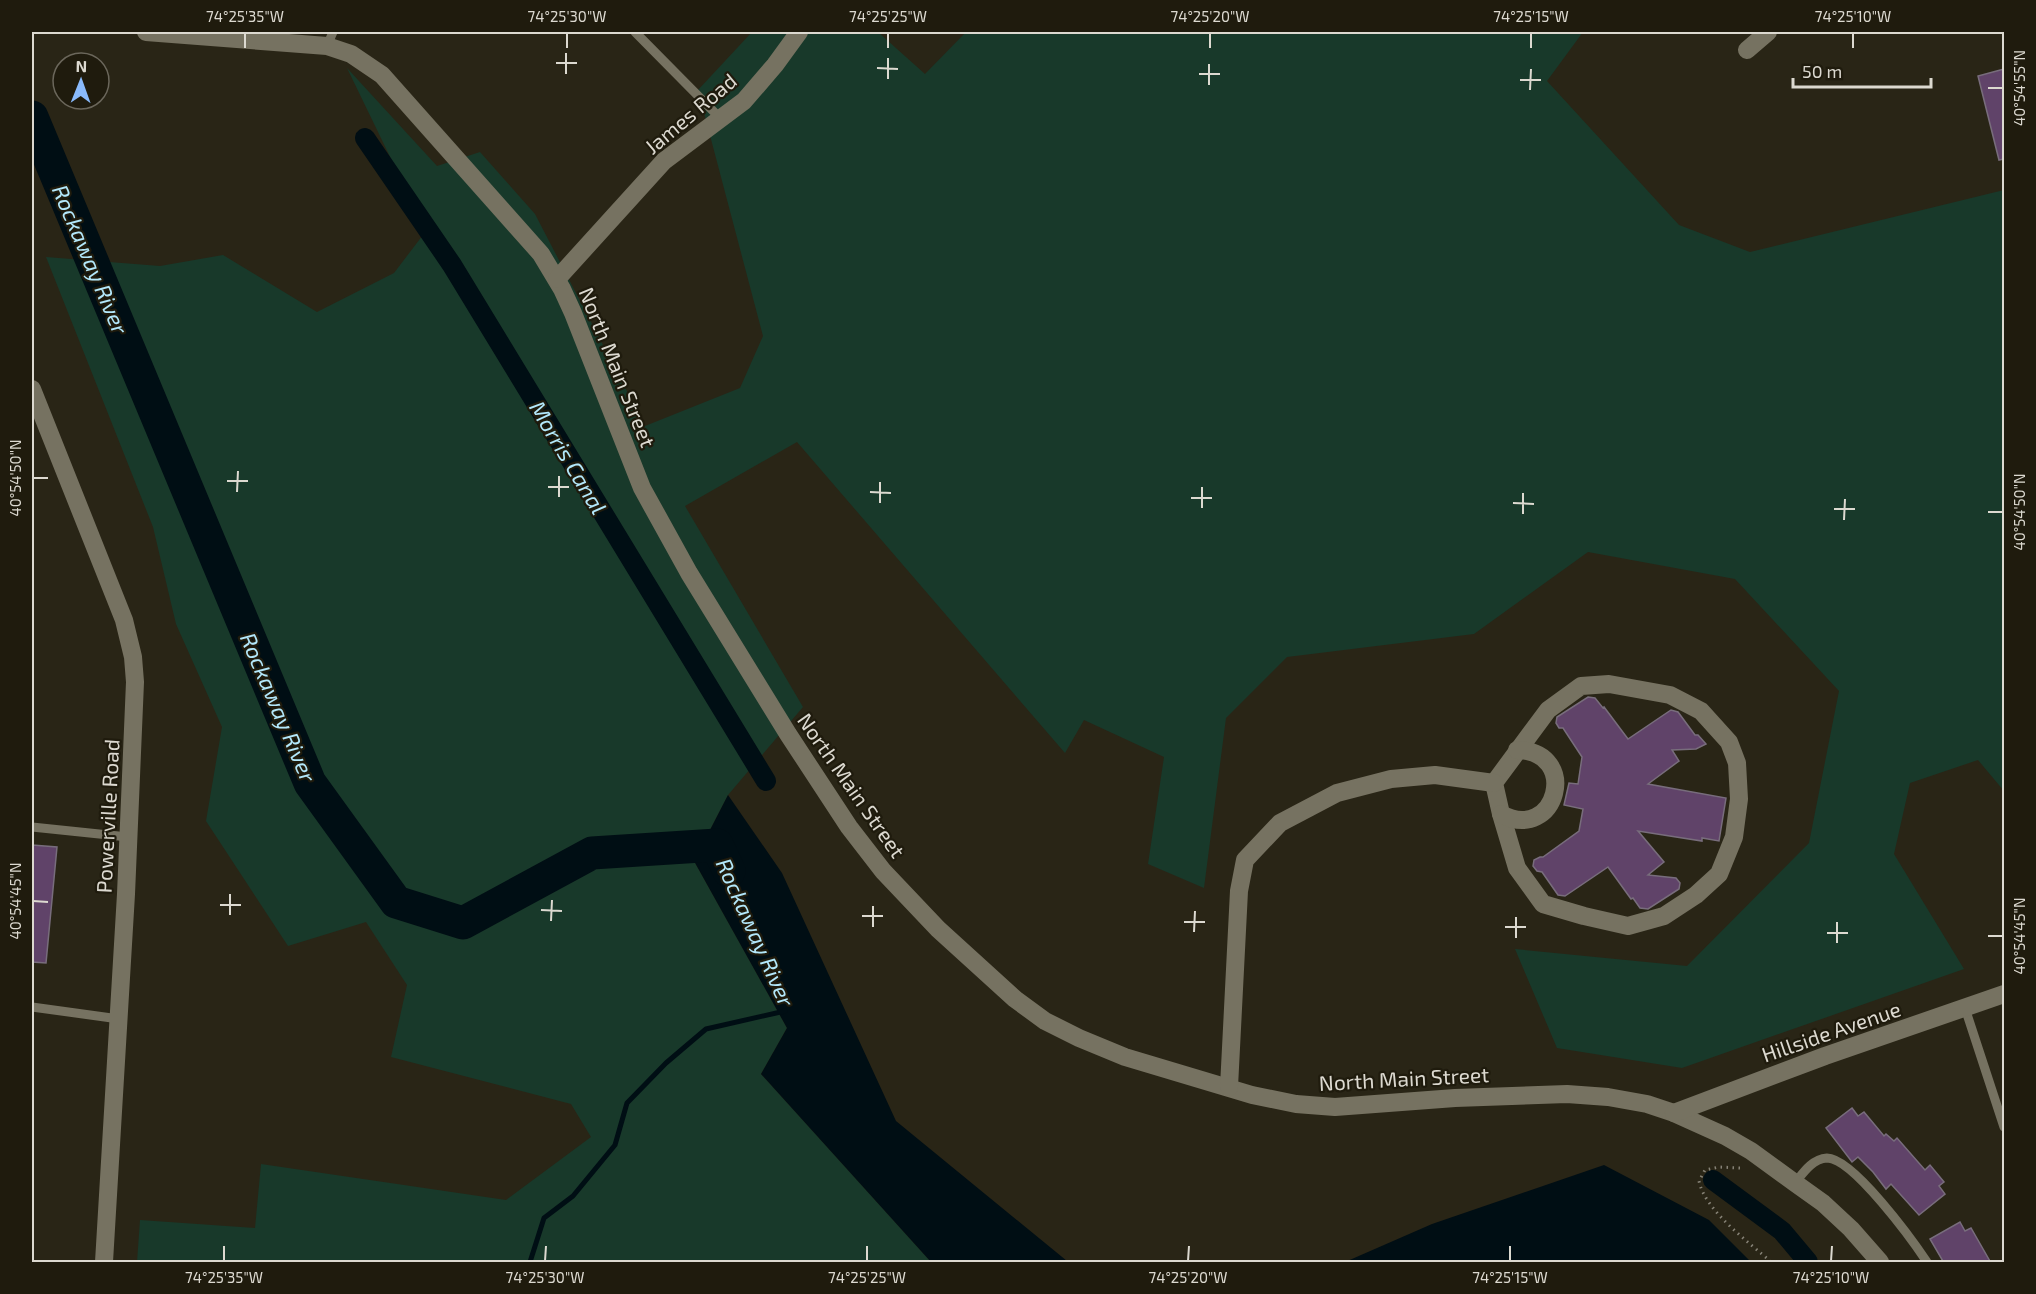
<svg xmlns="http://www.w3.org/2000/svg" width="2036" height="1294" font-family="'Exo 2',sans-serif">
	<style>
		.green { fill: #18392a }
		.water { fill: #000e14 }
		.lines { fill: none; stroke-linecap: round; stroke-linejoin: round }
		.stream { stroke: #000e14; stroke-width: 5 }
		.canal { stroke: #000e14; stroke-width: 20 }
		.river { stroke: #000e14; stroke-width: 33 }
		.building { fill: #604369; stroke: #786d7c; stroke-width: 1.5 }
		.path { stroke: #868276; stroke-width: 3; stroke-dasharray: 1.5 4.5; stroke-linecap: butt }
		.lane { stroke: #767261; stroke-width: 9 }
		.street { stroke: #767261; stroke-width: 18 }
		.secondary { stroke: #767261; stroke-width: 18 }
		.ticks { fill: none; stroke: #dcd9d0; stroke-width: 2 }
		.labels { text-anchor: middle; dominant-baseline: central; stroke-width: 4.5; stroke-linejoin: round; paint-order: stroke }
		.street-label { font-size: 21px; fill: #dcd9d0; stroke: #1f1b0d }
		.water-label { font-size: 22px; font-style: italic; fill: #b3e8fb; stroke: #1f1b0d }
		.neatline { fill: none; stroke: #dcd9d0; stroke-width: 2 }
		.ticks-label { font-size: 15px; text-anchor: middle; fill: #dcd9d0 }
	</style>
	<rect width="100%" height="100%" fill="#292516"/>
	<path class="green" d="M752,32h126l47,42 41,-42h617l-36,49 132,144 71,27 254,-62v601l-26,-31 -68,23 -16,71 70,115 -282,99 -125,-20 -42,-99 172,17 122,-123 30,-152 -104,-112 -147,-27 -114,82 -187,23 -61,61 -22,170 -56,-24 16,-107 -80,-37 -19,33 -268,-311 -112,64 118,201 -75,88 -34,66 93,167 -26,46 170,188h-794l3,-42 115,8 6,-64 245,36 85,-63 -20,-33 -180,-47 16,-72 -41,-63 -78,24 -82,-125 16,-94 -46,-103 -23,-97 -107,-270 114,9 63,-11 94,57 77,-39 32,-42 -79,-163 90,98 43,-14 55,62 110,212 95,-38 23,-52 -65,-246z"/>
	<g class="water">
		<path d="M728,795l54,78 114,248 171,140 9,1h-145l-170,-188 26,-46 -93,-167z"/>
		<path d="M1604,1165l105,55 42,42h-406l87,-38z"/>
	</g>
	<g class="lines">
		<path class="stream" d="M530,1262l14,-44 29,-22 42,-51 12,-42 39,-40 40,-34 79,-18"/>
		<g class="canal">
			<path d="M365,138l87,127 314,516"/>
			<path d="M1713,1180l69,51 26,31"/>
		</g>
		<path class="river" d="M32,117l278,666 86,119 67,21 129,-70 125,-8 12,26"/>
	</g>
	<g class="building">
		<path d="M2004,69v90l-5,1 -21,-84z"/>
		<path d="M1588,697l7,1 8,10 1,-1 24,32 43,-29 7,2 17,23h3l8,9 -10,5 -24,1 7,11 -31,23 78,14 -7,43 -17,-3v3l-64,-10 26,31 -16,13 28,3 4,5 -1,6 -31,20 -8,-1 -7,-10 -2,1 -23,-32 -43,29 -7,-1 -16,-23 -5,-1 -4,-5 1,-6 6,-3h3l36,-26 4,-22 -19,-4 5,-22 9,1 4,-27 -19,-29h-4l-3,-5 1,-6z"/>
		<path d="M32,845l25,2 -11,116 -14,-1z"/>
		<path d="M1852,1108l6,8 6,-4 20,24 2,-2 8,7 3,-3 28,32 5,-5 14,17 -5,4 6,8 -26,21 -28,-31 -5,5 -13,-17 -15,-15 -6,5 -26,-34z"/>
		<path d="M1960,1222l5,9 6,-3 20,35h-47l-14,-24z"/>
	</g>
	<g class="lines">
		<path class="path" d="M1740,1168l-21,-1 -14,3 -6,11c6,30 50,61 72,81"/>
		<g class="lane">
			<path d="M635,32l86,87"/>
			<path d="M327,46l6,-14"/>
			<path d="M32,827l96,10"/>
			<path d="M32,1007l87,12"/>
			<path d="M1965,1008l39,119"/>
			<path d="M1795,1183c8,-10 17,-24 32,-25 26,0 86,83 100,104"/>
		</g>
		<g class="street">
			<path d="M146,32l181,14 24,8 31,21 159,179 21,35 11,24 69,175 47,85 99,161 61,93 34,44 55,58 77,70 30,22 34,17 46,19 127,38 44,9 39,3 120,-9 112,-4 41,3 39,7 27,9 51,23 26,15 44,32 28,20 28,26 29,33"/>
			<path d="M1747,50l21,-18"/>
			<path d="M557,279l107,-118 80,-60 31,-36 24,-33"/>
			<path d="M1609,684l61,11 31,16 28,31 8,21 2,36 -5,38 -15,37 -23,21 -32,21 -36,10 -44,-10 -41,-12 -26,-36 -16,-54 -7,-31 54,-73 33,-24z"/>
			<path d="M1501,814c56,30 80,-63 16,-64"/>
			<path d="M1229,1087l10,-196 6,-31 35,-37 57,-30 54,-14 44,-4 59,8"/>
			<path d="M1674,1113l151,-57 179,-62"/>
		</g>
		<path class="secondary" d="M32,389l92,231 9,37 2,25 -9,212 -22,368"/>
	</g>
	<path class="ticks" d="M245,48v-15M567,48v-15M888,48v-15M1210,48v-15M1531,48v-15M1853,48v-15M556,63h21M877,68l21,1M566,74v-21M1199,74h21M888,79v-21M1520,80h21M1209,85v-21M1988,88h15M1530,90l1,-21M33,478h15M227,481h21M548,487h21M237,492l1,-21M870,492l21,1M559,497v-21M1191,498h21M880,503v-21M1513,503l21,1M1202,508v-21M1834,509h21M1988,512h15M1523,514v-21M1844,520l1,-21M33,901l15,1M220,905h21M541,910l21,1M230,915v-21M862,916h21M551,921l1,-21M1184,922h21M873,927v-21M1505,927h21M1194,932l1,-21M1827,933h21M1988,936h15M1516,938v-21M1837,943v-21M224,1261v-15M545,1261l1,-15M867,1261v-15M1188,1261l1,-15M1510,1261v-15M1831,1261l1,-15"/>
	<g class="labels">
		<g class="street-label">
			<text transform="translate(690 113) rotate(-40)">James Road</text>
			<text transform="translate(618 367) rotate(68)">North Main Street</text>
			<text transform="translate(852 785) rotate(55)">North Main Street</text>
			<text transform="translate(107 816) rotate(-87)">Powerville Road</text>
			<text transform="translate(1831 1031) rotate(-19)">Hillside Avenue</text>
			<text transform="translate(1404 1078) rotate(-3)">North Main Street</text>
		</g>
		<g class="water-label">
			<text transform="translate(91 259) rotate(67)">Rockaway River</text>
			<text transform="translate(569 457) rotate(59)">Morris Canal</text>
			<text transform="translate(279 707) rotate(67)">Rockaway River</text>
			<text transform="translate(756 932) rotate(66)">Rockaway River</text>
		</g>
	</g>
	<rect width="2036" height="1294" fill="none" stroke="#1f1b0d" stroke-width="66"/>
	<g transform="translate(81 81) rotate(1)"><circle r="28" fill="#1f1b0d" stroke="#6b675b" stroke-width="1.5"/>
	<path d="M0-4.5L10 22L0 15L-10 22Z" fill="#89bafc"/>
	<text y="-9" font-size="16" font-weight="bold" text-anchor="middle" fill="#dcd9d0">N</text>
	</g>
	<path d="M1793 78v9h138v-9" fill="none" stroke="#dcd9d0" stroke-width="3"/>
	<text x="1802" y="78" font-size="18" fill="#dcd9d0" stroke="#1f1b0d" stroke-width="4.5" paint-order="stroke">50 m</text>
	<rect x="33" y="33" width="1970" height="1228" class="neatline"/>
	<g class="ticks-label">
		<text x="245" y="22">74°25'35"W</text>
		<text x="567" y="22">74°25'30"W</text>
		<text x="888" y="22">74°25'25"W</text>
		<text x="1210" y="22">74°25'20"W</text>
		<text x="1531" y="22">74°25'15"W</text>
		<text x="1853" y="22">74°25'10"W</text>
		<text transform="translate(2020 88) rotate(-90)" y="5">40°54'55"N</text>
		<text transform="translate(16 478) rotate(-90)" y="5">40°54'50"N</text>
		<text transform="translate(2020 512) rotate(-90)" y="5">40°54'50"N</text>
		<text transform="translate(16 901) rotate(-90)" y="5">40°54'45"N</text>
		<text transform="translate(2020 936) rotate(-90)" y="5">40°54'45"N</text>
		<text x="224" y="1283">74°25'35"W</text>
		<text x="545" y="1283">74°25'30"W</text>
		<text x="867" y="1283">74°25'25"W</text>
		<text x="1188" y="1283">74°25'20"W</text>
		<text x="1510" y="1283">74°25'15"W</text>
		<text x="1831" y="1283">74°25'10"W</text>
	</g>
</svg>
